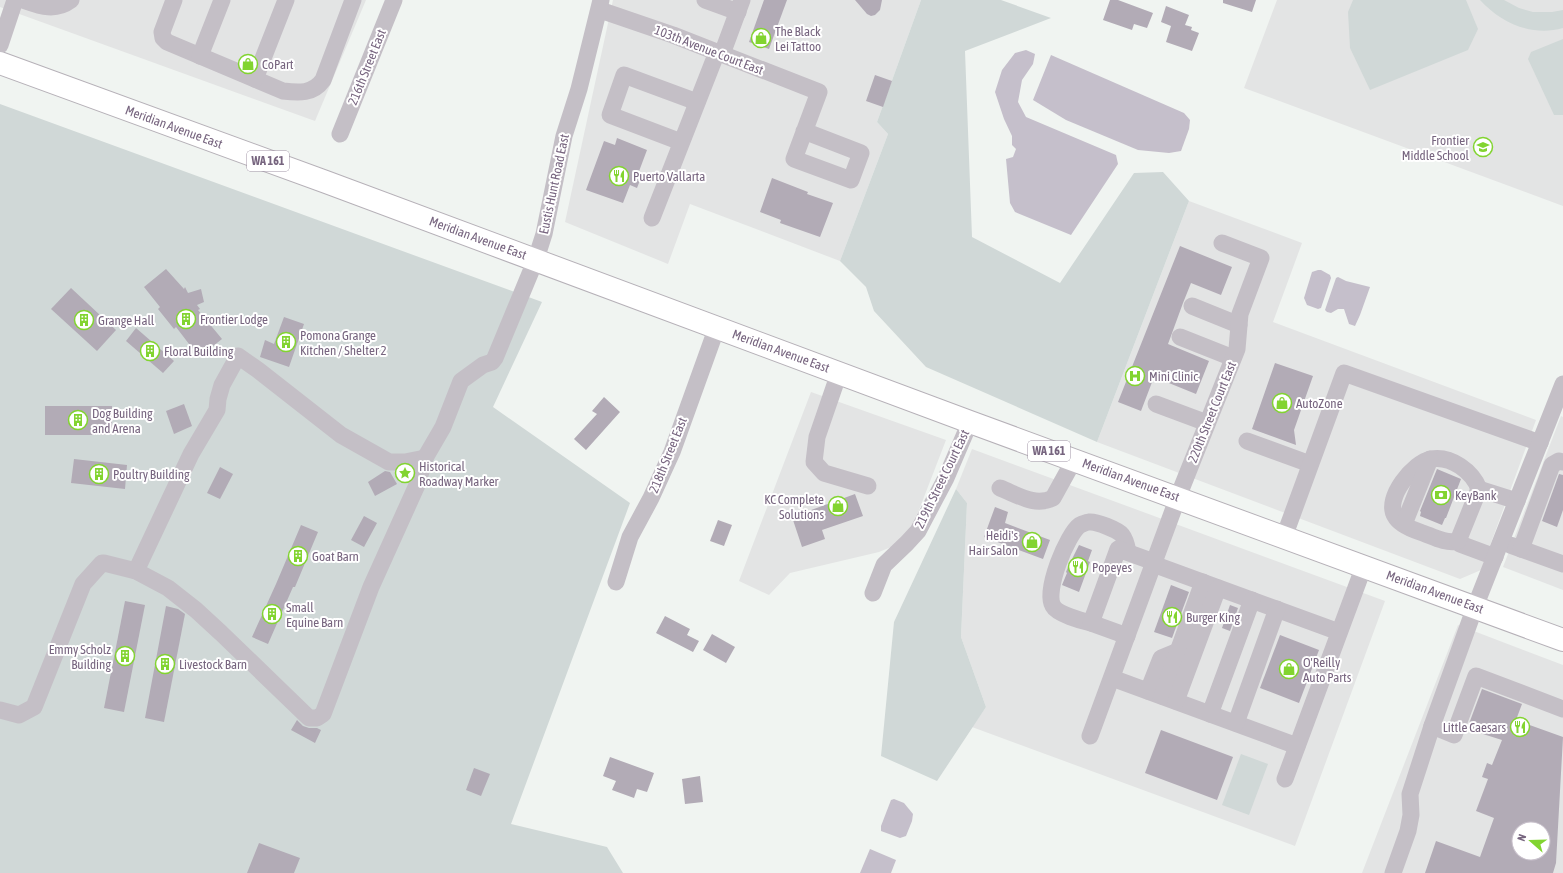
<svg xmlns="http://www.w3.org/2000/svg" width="1563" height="873" font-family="'Asap Condensed',sans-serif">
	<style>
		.built { fill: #e3e4e4; fill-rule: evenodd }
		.green { fill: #d0d8d7 }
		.water { fill: #c5bfcb }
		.building { fill: #b2abb6; fill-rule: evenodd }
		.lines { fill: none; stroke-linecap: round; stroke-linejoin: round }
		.major-casing { stroke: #b6b1b8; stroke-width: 24 }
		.minor { stroke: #c4bfc6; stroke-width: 17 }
		.major { stroke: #fff; stroke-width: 22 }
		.labels { text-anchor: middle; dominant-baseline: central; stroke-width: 4; stroke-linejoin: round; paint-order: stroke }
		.shield { fill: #fff; stroke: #a093a5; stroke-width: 1 }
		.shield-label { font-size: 12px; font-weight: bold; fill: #77657f }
		.poi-label { font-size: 13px; fill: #77657f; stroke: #fff; text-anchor: start }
		.street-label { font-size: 13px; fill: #77657f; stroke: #fff }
	</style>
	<rect width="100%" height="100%" fill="#f0f4f1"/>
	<g class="built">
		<path d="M0,0h366l-51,121 -315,-114z"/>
		<path d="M613,0h308l-44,122 11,12 -48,127 -150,-57 -22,60 -103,-42z"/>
		<path d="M1277,0h286v206l-319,-118z"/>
		<path d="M1189,201l113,42 -29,79 263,98 -55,150 -21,9 -363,-137z"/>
		<path d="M811,392l135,48 -27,70 -8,16 -10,13 -10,8 -12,5 -89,21 -21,22 -30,-14z"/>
		<path d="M1561,416l2,1v173l-60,-23z"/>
		<path d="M972,449l413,152 -90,245 -323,-119 14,-20 -25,-70 6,-134 -11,-14z"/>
		<path d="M1458,625l105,40v208h-201zM1519,829h24v24h-24z"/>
	</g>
	<g class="green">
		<path d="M921,0h80l50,18 -86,33 7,186 88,46 74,-110 29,-1 26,29 -92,241 -171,-75 -52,-56 -8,-24 -26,-26 48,-127 -11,-12z"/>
		<path d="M1353,0h113l12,29 -10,21 -98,40 -20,-42 -2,-36z"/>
		<path d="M1480,0h24l15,8 14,4h19l11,-2v18c-31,9 -62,-5 -83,-28z"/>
		<path d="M1563,39v76h-9l-26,-56 3,-7z"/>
		<path d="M0,104l542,198 -49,105 137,96 -119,321 96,23 16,26h-623z"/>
		<path d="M956,489l11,14 -6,134 25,70 -49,74 -56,-25 13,-134z"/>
		<path d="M1241,754l27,10 -19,51 -27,-10z"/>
	</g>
	<g class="water">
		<path d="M1026,50l9,4 -2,10 -11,16 -4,22 8,15 90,38 2,9 -47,71 -56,-23 -5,-9 -4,-44 7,-2 3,-8 -4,-4v-9l-8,-17 -9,-27 7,-22 13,-17z"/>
		<path d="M1051,55l133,58 6,7 -1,9 -8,22 -12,2 -31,-3 -72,-30 -33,-20z"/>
		<path d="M1318,270h3l9,5 1,3 -10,30 -3,1 -11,-4 -3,-7 8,-26z"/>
		<path d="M1338,277l8,4 24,6 -10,28 -5,11 -6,-2 -5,-15h-6l-7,4 -4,-1 -2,-2 11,-32z"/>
		<path d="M894,799l10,4 9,11 -1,7 -6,15 -6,2 -19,-7v-5l10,-26z"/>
		<path d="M870,849l26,11 -5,13h-31z"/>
	</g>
	<g class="building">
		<path d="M764,0h23l-18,49 -20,-7z"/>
		<path d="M855,0h27l-2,10 -5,5 -4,1 -4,-2z"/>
		<path d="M1110,0h8l35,13 -6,15 -13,-4 -2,6 -29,-10z"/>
		<path d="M1223,0h33l-4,12 -29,-9z"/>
		<path d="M1166,6l23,9 -4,10 7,2 -1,3 8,3 -7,18 -26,-9 5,-16 -10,-4z"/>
		<path d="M875,75l17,6 -9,26 -17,-6z"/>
		<path d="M617,138l30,12 -9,24 4,1 -5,13 -7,-3 -7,18 -37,-13 18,-49 11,4z"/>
		<path d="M772,178l36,14 -1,2 26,9 -13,34 -40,-14 1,-3 -21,-8z"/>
		<path d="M1180,246l52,21 -11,28 -30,-12 -8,20 -15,41 41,17 -13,33 -42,-17 -13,34 -23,-9z"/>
		<path d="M166,269l18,20 1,-2 3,6 13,-4 3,13 -7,3 3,4 -2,1 24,29 -23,18 -23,-30 -2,2 -16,-20 2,-2 -16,-20z"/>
		<path d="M71,288l45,42 -19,21 -46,-42z"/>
		<path d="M284,317l20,7 -15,43 -29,-10 5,-17 9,4z"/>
		<path d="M136,328l38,33 -11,12 -37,-32z"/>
		<path d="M1275,363l38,13 -19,54 2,15 -44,-16z"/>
		<path d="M604,397l16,15 -34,38 -12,-11 23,-25 -5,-3z"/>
		<path d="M184,404l8,22 -18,8 -8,-23z"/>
		<rect x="45" y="406" width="67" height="29"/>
		<path d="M74,459l53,6 -2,24 -54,-6z"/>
		<path d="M220,467l13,7 -13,25 -13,-6z"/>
		<path d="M1437,469l24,10 -15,39h-1l-3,7 -22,-9 1,-4 -1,-1z"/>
		<path d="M385,471l5,1 7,12 -22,12 -7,-14z"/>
		<path d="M1559,474l4,1v35l-6,17 -15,-6z"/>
		<path d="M855,494l8,22 -41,14 3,9 -23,8 -10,-30z"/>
		<path d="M995,507l13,5 -3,11 45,17 -7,19 -59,-22z"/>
		<path d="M364,516l13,7 -13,24 -13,-7z"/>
		<path d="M718,520l14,5 -8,21 -14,-5z"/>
		<path d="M301,525l17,7 -23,55h-2l-25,57 -16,-7 24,-53z"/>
		<path d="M1079,545l13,5 -4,11 2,1 -11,30 -17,-7 5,-12 -1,-1 2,-5z"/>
		<path d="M1171,585l18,7 -17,46 -18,-6z"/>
		<path d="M125,601l20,4 -21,107 -20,-4z"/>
		<path d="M1230,605l8,3 -8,23 -8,-3z"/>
		<path d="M166,606l12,3 7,5 -21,108 -19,-4z"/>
		<path d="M665,616l25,13 -3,6 12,6 -6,11 -37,-19z"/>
		<path d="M712,634l23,13 -9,16 -23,-13z"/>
		<path d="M1280,635l39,15 -20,53 -39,-15z"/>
		<path d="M1482,689l40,15 -6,16 47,17 -7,126 -3,10h-128l11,-32 44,16 14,-39 -18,-7 12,-32 -6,-2 5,-14 5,2 10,-25 -35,-11zM1519,829h24v24h-24z"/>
		<path d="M297,720l6,6 6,2h8l4,2 -6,13 -24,-13z"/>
		<path d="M1161,730l72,27 -16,43 -72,-27z"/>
		<path d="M610,757l44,16 -7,19 -10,-3 -3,9 -22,-8 4,-9 -13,-5z"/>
		<path d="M474,768l16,6 -9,22 -15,-6z"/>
		<path d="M700,776l3,26 -18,2 -3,-25z"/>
		<path d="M259,843l41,15 -6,15h-47z"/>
	</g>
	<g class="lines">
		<g class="major-casing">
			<path id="major" d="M0,63l326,119 644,240 593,218"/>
		</g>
		<g class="minor">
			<path d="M23,0c17,6 32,12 48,0"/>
			<path d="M174,0l-12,32 1,6 4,4 116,49c16,2 30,3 40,-11l30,-80"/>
			<path d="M705,0l33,12"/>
			<path d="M600,10l73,25 146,57 -25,67 57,21 10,-27 -57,-22"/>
			<path d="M0,45l15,-45"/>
			<path d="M722,54l20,-54"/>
			<path d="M200,56l22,-56"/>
			<path d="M255,79l31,-79"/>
			<path d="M340,134l54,-134"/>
			<path d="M681,142l-71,-27 14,-40 73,27"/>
			<path d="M652,218l65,-166"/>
			<path d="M1192,306l47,19"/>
			<path d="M1180,337l53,21"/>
			<path d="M839,373l-22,64 -3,25 10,11 44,13"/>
			<path d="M1156,404l51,19"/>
			<path d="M1247,441l63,23"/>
			<path d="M1000,488c18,7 35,19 53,10l21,-38"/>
			<path d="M1479,489c-4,-11 -10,-17 -19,-23 -9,-6 -18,-9 -29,-7 -17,3 -47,39 -36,57 4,8 16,13 25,16 12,4 25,12 38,9l2,3 35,13"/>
			<path d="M1404,524l26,-65"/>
			<path d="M1284,537l60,-164 196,70"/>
			<path d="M1458,541l21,-52 38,12"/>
			<path d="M1510,545l53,19"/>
			<path d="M1521,549l31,-84 7,-4 4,1"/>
			<path d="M1153,564l186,68"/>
			<path d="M136,571l55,-117 26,-44 1,-11 4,-14 16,-29 20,14 83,65 48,27h16l20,-4"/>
			<path d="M616,582l14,-45 21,-39 21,-46 45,-125"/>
			<path d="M873,593l11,-28 23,-22 11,-12 28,-53 24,-56"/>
			<path d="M1091,623c-9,-2 -34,-9 -38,-17 -9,-15 14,-72 27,-81 3,-1 6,-3 9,-3 7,-1 29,8 33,13 4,5 5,12 6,17"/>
			<path d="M1127,636l-36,-13 27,-74 36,13"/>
			<path d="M1112,678l185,68"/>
			<path d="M1148,691l13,-33 17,-7"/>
			<path d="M1162,696l41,-114"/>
			<path d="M1176,701l42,-113"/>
			<path d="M0,710l19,5 15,-8 49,-123 19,-21h2l32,8 32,17 28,22 25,23 88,85h8l6,-4 48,-127 46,-102 8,-27 18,-31 18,-46 22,-16 9,-3 3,-4 41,-99 8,-25 20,-98 15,-47 22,-89"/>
			<path d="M1210,714l42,-114"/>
			<path d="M1236,723l41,-114"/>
			<path d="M1432,726l22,9 22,-59 87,33"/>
			<path d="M1090,736l88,-239 59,-148 3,-35 21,-56 -39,-15"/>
			<path d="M1285,779l79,-213"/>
			<path d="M1393,873l15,-42 3,-16 -1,-21 22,-68 43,-119 88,-223"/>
		</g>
		<use href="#major" class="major"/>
	</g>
	<defs>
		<g id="shop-ring" transform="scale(1)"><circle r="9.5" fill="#fff" stroke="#82d430" stroke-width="1.5"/><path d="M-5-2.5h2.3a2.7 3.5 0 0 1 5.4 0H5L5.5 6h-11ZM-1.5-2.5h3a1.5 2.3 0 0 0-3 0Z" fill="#82d430"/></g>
		<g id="school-ring" transform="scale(1)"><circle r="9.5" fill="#fff" stroke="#82d430" stroke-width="1.5"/><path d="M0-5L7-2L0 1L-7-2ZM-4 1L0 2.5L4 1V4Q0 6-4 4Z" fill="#82d430"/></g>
		<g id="restaurant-ring" transform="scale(1)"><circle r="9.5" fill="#fff" stroke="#82d430" stroke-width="1.5"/><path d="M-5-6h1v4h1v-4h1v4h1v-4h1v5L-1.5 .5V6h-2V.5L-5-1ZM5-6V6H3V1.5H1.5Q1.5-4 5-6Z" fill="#82d430"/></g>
		<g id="building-ring" transform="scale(1)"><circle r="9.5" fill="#fff" stroke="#82d430" stroke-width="1.5"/><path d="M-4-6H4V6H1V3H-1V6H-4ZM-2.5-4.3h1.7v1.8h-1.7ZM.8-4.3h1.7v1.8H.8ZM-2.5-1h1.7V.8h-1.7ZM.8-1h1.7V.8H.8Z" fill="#82d430"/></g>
		<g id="hospital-ring" transform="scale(1)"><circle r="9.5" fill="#fff" stroke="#82d430" stroke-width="1.5"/><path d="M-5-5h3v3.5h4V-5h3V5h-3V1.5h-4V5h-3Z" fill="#82d430"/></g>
		<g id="sight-ring" transform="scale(1)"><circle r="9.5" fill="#fff" stroke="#82d430" stroke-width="1.5"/><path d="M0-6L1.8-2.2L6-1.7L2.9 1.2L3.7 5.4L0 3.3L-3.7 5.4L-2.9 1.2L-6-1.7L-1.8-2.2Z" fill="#82d430"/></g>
		<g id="bank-ring" transform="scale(1)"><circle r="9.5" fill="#fff" stroke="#82d430" stroke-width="1.5"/><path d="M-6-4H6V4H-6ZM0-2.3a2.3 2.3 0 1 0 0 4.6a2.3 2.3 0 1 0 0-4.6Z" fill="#82d430"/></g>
	</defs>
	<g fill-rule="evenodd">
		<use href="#shop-ring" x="761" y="38"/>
		<use href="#shop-ring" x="248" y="64"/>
		<use href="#school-ring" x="1483" y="147"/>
		<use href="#restaurant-ring" x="619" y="176"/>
		<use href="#building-ring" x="186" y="319"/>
		<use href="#building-ring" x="84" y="320"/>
		<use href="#building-ring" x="286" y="342"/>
		<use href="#building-ring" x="150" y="351"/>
		<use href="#hospital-ring" x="1135" y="376"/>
		<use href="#shop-ring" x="1282" y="403"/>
		<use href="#building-ring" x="78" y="420"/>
		<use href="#sight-ring" x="405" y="473"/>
		<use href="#building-ring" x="99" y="474"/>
		<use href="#bank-ring" x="1441" y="495"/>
		<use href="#shop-ring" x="838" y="506"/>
		<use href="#shop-ring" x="1032" y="542"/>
		<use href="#building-ring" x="298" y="556"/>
		<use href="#restaurant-ring" x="1078" y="567"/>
		<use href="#building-ring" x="272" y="614"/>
		<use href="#restaurant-ring" x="1172" y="617"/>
		<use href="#building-ring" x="125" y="656"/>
		<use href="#building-ring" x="165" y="664"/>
		<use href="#shop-ring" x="1289" y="669"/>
		<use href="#restaurant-ring" x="1520" y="727"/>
	</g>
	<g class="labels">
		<g class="shield">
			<rect x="247" y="151" width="42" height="20" rx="3"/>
			<rect x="1028" y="441" width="42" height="20" rx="3"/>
		</g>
		<g class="shield-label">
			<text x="268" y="161">WA 161</text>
			<text x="1049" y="451">WA 161</text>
		</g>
		<g class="poi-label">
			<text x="775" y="31">The Black<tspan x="775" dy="15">Lei Tattoo</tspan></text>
			<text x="262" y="64">CoPart</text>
			<text x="1469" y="140" text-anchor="end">Frontier<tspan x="1469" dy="15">Middle School</tspan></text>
			<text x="633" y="176">Puerto Vallarta</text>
			<text x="200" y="319">Frontier Lodge</text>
			<text x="98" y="320">Grange Hall</text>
			<text x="300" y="335">Pomona Grange<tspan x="300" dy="15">Kitchen / Shelter 2</tspan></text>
			<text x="164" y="351">Floral Building</text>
			<text x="1149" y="376">Mini Clinic</text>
			<text x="1296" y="403">AutoZone</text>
			<text x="92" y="413">Dog Building<tspan x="92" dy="15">and Arena</tspan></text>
			<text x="419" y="466">Historical<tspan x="419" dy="15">Roadway Marker</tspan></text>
			<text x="113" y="474">Poultry Building</text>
			<text x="1455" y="495">KeyBank</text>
			<text x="824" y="499" text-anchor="end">KC Complete<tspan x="824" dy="15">Solutions</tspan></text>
			<text x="1018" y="535" text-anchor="end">Heidi's<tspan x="1018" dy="15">Hair Salon</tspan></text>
			<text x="312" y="556">Goat Barn</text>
			<text x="1092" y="567">Popeyes</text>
			<text x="286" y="607">Small<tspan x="286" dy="15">Equine Barn</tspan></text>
			<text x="1186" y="617">Burger King</text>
			<text x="111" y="649" text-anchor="end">Emmy Scholz<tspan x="111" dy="15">Building</tspan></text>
			<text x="1303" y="662">O'Reilly<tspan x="1303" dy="15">Auto Parts</tspan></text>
			<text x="179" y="664">Livestock Barn</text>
			<text x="1506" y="727" text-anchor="end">Little Caesars</text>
		</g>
		<g class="street-label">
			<text transform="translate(709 50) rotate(21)">103th Avenue Court East</text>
			<text transform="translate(367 67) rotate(-68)">216th Street East</text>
			<text transform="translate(174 127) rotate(20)">Meridian Avenue East</text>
			<text transform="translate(554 184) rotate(-78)">Eustis Hunt Road East</text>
			<text transform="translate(478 238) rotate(20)">Meridian Avenue East</text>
			<text transform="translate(781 351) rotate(20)">Meridian Avenue East</text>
			<text transform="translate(1212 412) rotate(-68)">220th Street Court East</text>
			<text transform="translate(668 455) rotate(-68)">218th Street East</text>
			<text transform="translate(942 479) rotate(-64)">219th Street Court East</text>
			<text transform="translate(1131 480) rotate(20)">Meridian Avenue East</text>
			<text transform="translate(1435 592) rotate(20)">Meridian Avenue East</text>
		</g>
	</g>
	<g transform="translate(1531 841) rotate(290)"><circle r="19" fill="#ffffff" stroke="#c9c1cc"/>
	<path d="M0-3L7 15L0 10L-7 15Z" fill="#82d430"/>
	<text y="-6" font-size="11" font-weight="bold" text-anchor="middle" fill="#77657f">N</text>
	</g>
</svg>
